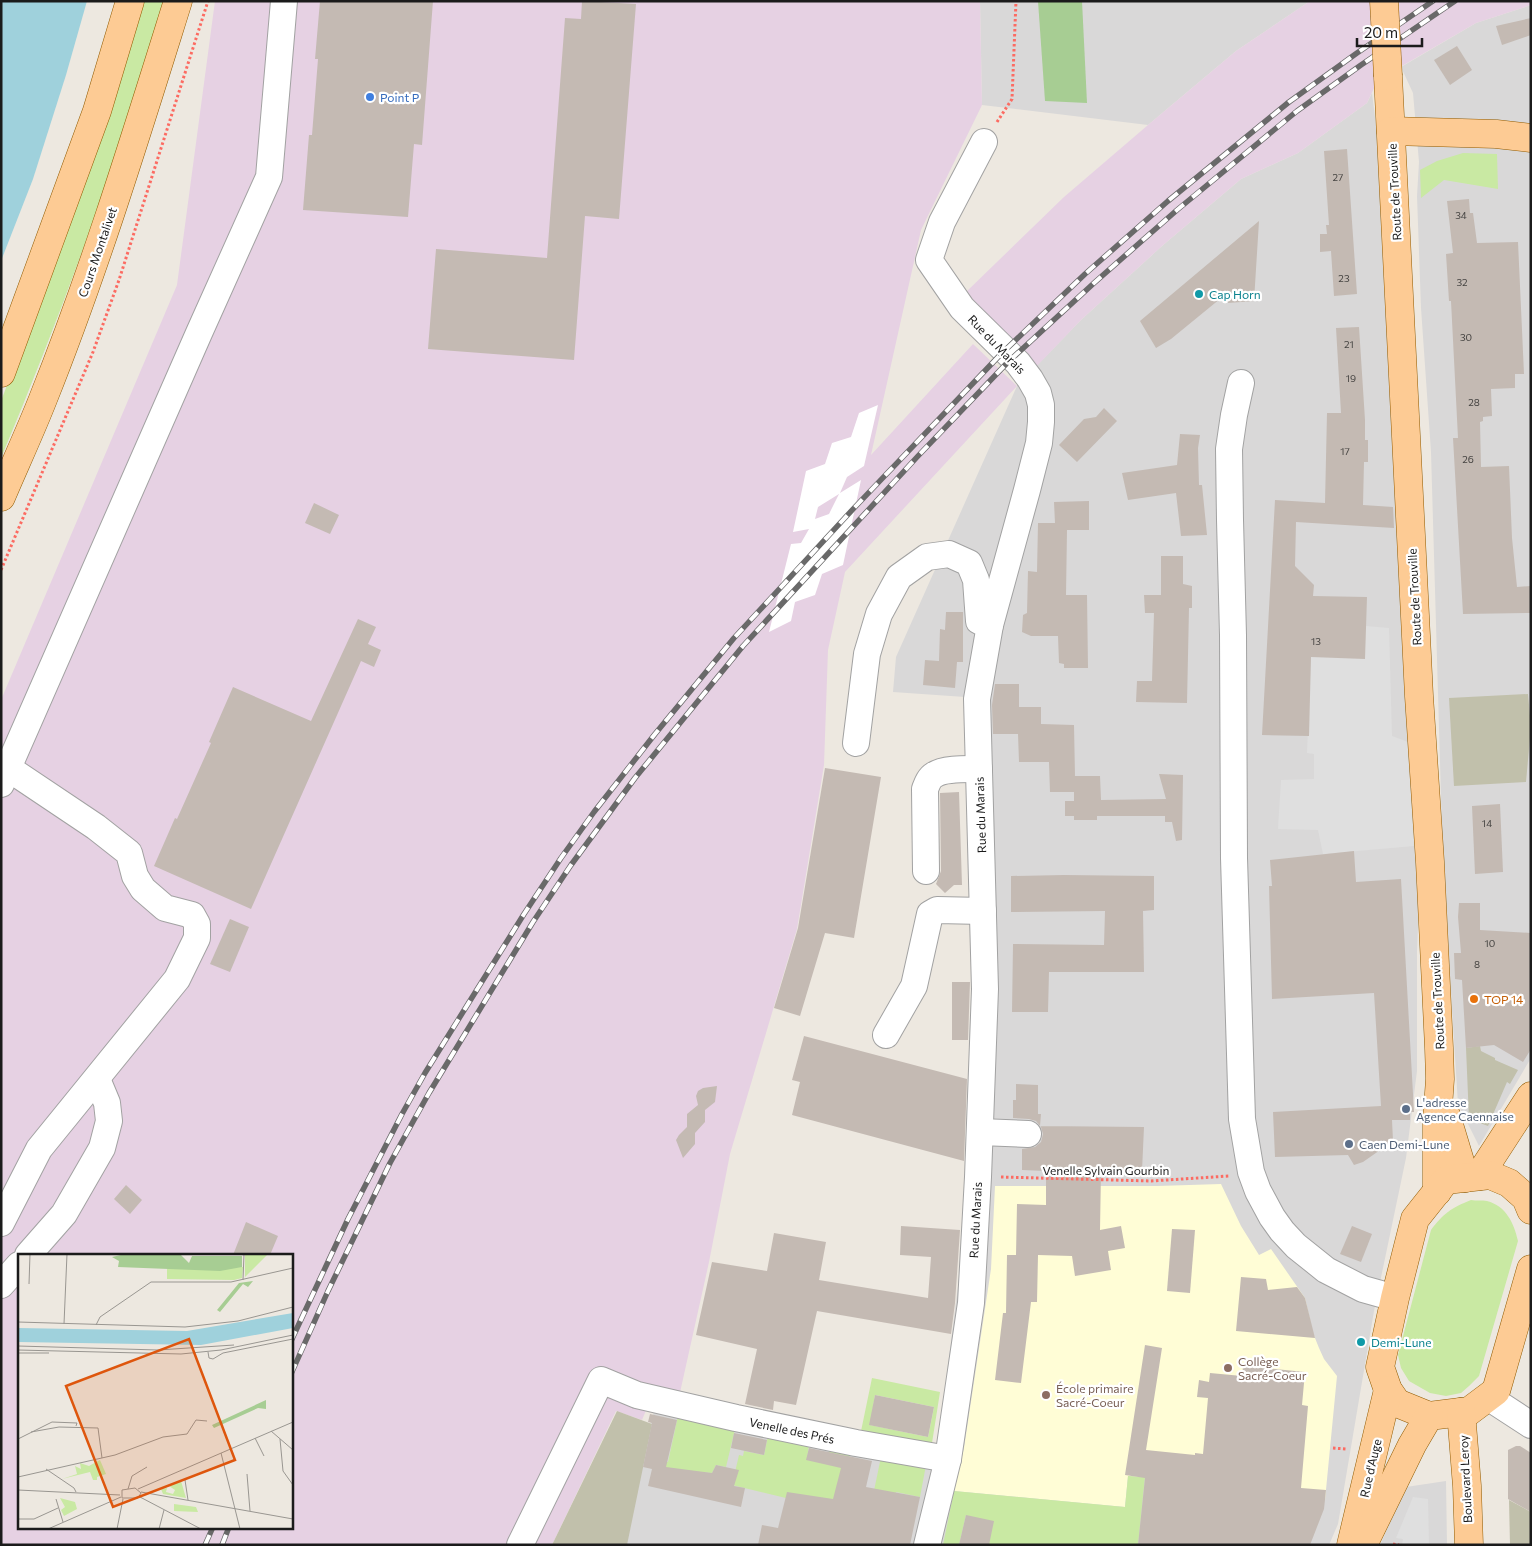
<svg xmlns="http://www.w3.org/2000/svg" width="1532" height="1546" font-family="Commissioner,sans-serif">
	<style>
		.residential { fill: #d9d8d8 }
		.industrial { fill: #e6d1e3; fill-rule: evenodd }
		.education { fill: #fffdd6 }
		.construction { fill: #c1c0ab }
		.grass { fill: #c9e9a3; fill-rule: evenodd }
		.forest { fill: #a7cd93 }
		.parking { fill: #dfdfdf }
		.water { fill: #9fd1dc }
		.pier { fill: #fff; fill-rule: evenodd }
		.building { fill: #c4bab3 }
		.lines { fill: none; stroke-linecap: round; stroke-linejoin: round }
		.minor-casing { stroke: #a2a2a2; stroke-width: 28 }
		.major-casing { stroke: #915b00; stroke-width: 29 }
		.path { stroke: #fc6b62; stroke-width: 3; stroke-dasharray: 2.5 2.5; stroke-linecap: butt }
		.minor { stroke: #fff; stroke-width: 26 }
		.major { stroke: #fdcb94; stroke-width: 28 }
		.rail-casing { stroke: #696969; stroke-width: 5.5 }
		.rail { stroke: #fff; stroke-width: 4; stroke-dasharray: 11; stroke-linecap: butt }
		.major-bridge-casing { stroke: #915b00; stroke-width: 29; stroke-linecap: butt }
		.major-bridge { stroke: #fdcb94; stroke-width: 28 }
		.shop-dot { fill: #3f7fe0; stroke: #fff; stroke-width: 2 }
		.culture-dot { fill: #0f9aa8; stroke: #fff; stroke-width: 2 }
		.food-dot { fill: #e8710a; stroke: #fff; stroke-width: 2 }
		.service-dot { fill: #5c6f8a; stroke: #fff; stroke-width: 2 }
		.education-dot { fill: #8d6e63; stroke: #fff; stroke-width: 2 }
		.labels { text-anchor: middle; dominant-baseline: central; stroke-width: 4.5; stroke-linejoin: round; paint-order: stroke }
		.number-label { font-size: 10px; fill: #454341 }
		.shop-label { font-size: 12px; fill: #366cbe; stroke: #fff; text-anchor: start }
		.street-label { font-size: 12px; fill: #1b1b1b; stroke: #fff }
		.culture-label { font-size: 12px; fill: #0d838f; stroke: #fff; text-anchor: start }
		.food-label { font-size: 12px; fill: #c56008; stroke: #fff; text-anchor: start }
		.service-label { font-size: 12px; fill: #4e5e75; stroke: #fff; text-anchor: start }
		.education-label { font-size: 12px; fill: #785e54; stroke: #fff; text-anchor: start }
		.inset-road { fill: none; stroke: #999691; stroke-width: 1 }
		.view { fill: #de560d; fill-opacity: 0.15; stroke: #de560d; stroke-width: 2.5 }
		.inset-edge { fill: none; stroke: #1b1b1b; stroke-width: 2.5 }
	</style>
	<rect width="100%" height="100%" fill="#ede8e0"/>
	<g class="residential">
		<path d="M980,1h330l-74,50 -88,74 -166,-20z"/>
		<path d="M1531,5v1053l-52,88 -21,-42 -15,-238 -12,-414 -10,-144 -4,-112 2,-34 -6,-69 -12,-26 75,-44z"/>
		<path d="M1372,93l16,130 33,629 -4,100v119l-11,87 -32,153 -36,213 -9,21h-713l43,-151 280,58 9,-87 23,-181 2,-236 -8,-251 -72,-5 3,-35 121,-271 64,-66 81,-74 79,-67 57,-26 69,-50z"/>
		<path d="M1446,1481l1,64h-67l26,-58z"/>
	</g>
	<g class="industrial">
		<path d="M215,1h765l2,104 -61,125 -50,225 102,-111 44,42 -172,186 -17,78 -4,115 -27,164 -67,225 -21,108 -30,135 -25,-6 -12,29 -26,-9 -64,134h-551v-845l176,-415zM19,1255h272v272h-272z"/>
		<path d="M1310,1h221v4l-55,18 -74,43 -27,20 -8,17 -69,50 -57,26 -79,67 -81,74 -45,47 -72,-73 100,-97 84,-72 88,-74z"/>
	</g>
	<path class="education" d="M1221,1184l20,42 18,29 12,-6 34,49 8,35 6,15 5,11 13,17 -12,124 -25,-2 -14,-6 -158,-16 -3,31 -171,-16 10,-43 27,-179 4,-83h162z"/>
	<g class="construction">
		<path d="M1528,694l3,33 -5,55 -72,4 -5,-88z"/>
		<path d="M1480,1046l1,5 14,7v2l23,10 -8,14 -3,-2 -19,44 -19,-7 -3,-71z"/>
		<path d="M617,1411l35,13 -25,121h-75z"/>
		<path d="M1509,1500l22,12v33h-21z"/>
	</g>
	<g class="grass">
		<path d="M142,1h23c-46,155 -101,307 -164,457v-57l60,-157z"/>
		<path d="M1463,153l34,1 1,35 -54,-9 -23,18 -1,-28 17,-9z"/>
		<path d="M1471,1200c5,1 11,0 16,1 19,5 27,22 31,40l-39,135 -10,10 -8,7 -15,3 -16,-3 -21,-12 -8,-13 -3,-13 33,-125c12,-16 20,-22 40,-30z"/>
		<path d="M872,1378l68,14 -8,51 -8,5 -64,-12zM875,1395l59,12 -6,30 -58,-12z"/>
		<path d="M679,1411l57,14 -10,42 -10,-2 -4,8 -62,-5 2,-9 16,3z"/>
		<path d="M768,1436l41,9 -2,14 19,5 4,-17 21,4 -5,24 -14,27 -46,-4 -54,-13 7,-30 4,1 1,-5 20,4z"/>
		<path d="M881,1457l45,8 -6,32 -24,-5 -4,18 -21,-5z"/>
		<path d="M1128,1476l17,1 -7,68h-149l-23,-30 -7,30h-16l11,-54 171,16z"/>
	</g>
	<path class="forest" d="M1038,1h44l5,102 -42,-2z"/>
	<g class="parking">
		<path d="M1366,626l23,2 3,108 16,6 6,104 -91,8 -5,-24 -40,-1 3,-49 33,-1v-25l-7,-1 4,-96z"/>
		<path d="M1413,1497l15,2 1,46h-27l1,-6 -7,-1z"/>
	</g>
	<path class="water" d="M1,1h86l-21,74 -33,104 -32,82z"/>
	<path class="pier" d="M878,405l-14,61 -17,11 -7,16 21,-13 -18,85 -21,9 -7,21 -20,7 -4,19 -22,11 22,-88 10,-1 8,-14 -16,3 13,-61 19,-7 7,-21 19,-6 8,-24zM839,494l-10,20 -14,5 3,-12z"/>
	<g class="building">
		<path d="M320,1h113l-11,144 -8,-1 -6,73 -105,-7 6,-75h3l6,-76h-3z"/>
		<path d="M582,1l54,3 -17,215 -34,-3 -11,144 -146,-11 8,-100 111,9 18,-240 16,1z"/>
		<path d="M1531,18v17l-29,10 -6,-19z"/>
		<path d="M1457,46l15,24 -22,15 -16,-25z"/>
		<path d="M1347,149l10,145 -23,2 -3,-45 -11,1v-18h7l-1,-9h3l-5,-74z"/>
		<path d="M1469,199l1,14h3l4,30 41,-1 6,132h-9v14l-24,1 1,27 -9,1v4l-3,1 1,45 28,-1 3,72 5,49 14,-1v27l-68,1 -10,-176h5l-7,-137h-2l-3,-47 7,-1 -6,-52z"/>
		<path d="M1259,221l-5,80 -26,2 -2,-9 -55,45 -15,9 -16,-27z"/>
		<path d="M1359,327l6,93v20h3v22h-4l-1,43 30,2 1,21 -98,-6 -1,44 19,19 -1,11 54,1 -2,62 -54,-2 -2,79 -47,-1 13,-235 50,3 2,-90h14l-5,-85z"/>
		<path d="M1104,408l13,13 -40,41 -18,-17 25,-26 12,-2z"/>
		<path d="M1180,434l20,1 -2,13 1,37h3l5,50 -26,1 -5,-43 -48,7 -6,-27 55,-8z"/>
		<path d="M1089,501v29h-22l-1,65h21l1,73h-24v-4l-5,-1 -1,-27h-27l-9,-4 1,-17 4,-2 1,-42 9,1 1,-49h17l-1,-21z"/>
		<path d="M314,503l25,12 -9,19 -25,-11z"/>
		<path d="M1161,556h22v28l9,2v22h-3l-2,95 -51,-1 1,-21h15l2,-68h-9l-1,-18h17z"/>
		<path d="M946,612h17v50h-6l-2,26 -32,-3 2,-25 14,1 1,-32 5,1z"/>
		<path d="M358,619l18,8 -8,17 13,6 -7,17 -13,-6 -110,248 -97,-43 21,-48 2,1 34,-76 -2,-1 24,-55 78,34z"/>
		<path d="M995,684h24v23h22v17l33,1 1,51h25l1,24 65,-1 -7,-25 24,1 -1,65 -6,1 -4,-19h-7v-6h-68v4h-23v-4h-9v-15h9v-9h-24l-1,-30h-30l-1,-28h-25l-1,-29z"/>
		<path d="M825,768l56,9 -27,161 -29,-5 -25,83 -26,-8 24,-80z"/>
		<path d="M959,792l3,93h-8l-9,8 -9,-9 5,-13 -1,-78z"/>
		<path d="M1500,804l3,68 -28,2 -3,-68z"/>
		<path d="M1354,851l2,31 45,-3 13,233h-4v8h-18l1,21 -30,21 -9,3 -6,-10 -73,2 -2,-45 108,-6 -7,-113 -102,6 -3,-113h3l-2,-26z"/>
		<path d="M1064,875l90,1v34l-11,1 1,61h-95l-1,40h-36l1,-68 91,1 1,-34 -94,1v-36z"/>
		<path d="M1459,903h21v27l51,3v116l-8,13 -29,-17 -28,3 -4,-68 -7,-1 -1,-26h7l-3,-36z"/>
		<path d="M230,919l19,8 -19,45 -20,-8z"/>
		<path d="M952,982h18l-2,58h-16z"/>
		<path d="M804,1036l163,43 -3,82 -172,-46 8,-33 -8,-2z"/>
		<path d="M1016,1084l22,1v29h3l-1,12 104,1 -2,44 -41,-1 -1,60 21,-4 4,22 -17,3 3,19 -36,6 -3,-20 -34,-1 -1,47h-6l-10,81 -26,-3 8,-67h3l1,-58h9l1,-51 29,1v-34l-24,-1v-21l13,-2 6,-5 2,-8 -2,-7 -5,-6 -7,-2 -16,-1v-18h3z"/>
		<path d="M717,1086l-2,16 -10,8v12l-10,11v11l-12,14 -7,-18 3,-5 8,-8v-13l11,-9 -2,-9 2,-5 5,-3z"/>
		<path d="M126,1185l16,15 -12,14 -16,-15z"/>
		<path d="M246,1222l32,14 -8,19h-37z"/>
		<path d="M901,1226l59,4 -5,73 -4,31 -134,-23 -21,94 -22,-4 -1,9 -28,-6 12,-55 -61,-14 16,-73 55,9 7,-38 52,9 -7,38 109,18 3,-41 -31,-2z"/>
		<path d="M1352,1226l20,8 -11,28 -21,-8z"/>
		<path d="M1172,1229l23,1 -5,63 -23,-2z"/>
		<path d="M1241,1277l25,2 2,11 29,-3 8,11 10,40 -79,-7z"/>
		<path d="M1145,1345l17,3 -16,102 49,5v-2l8,1 5,-56 -11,-1 2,-17 10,2 1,-9 32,3 1,-10 62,6 -3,33 6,1 -7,82 25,2 -2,19 -14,36h-172l7,-67 -20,-3z"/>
		<path d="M875,1395l59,12 -6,30 -59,-12z"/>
		<path d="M650,1414l27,6 -11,47 46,6 4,-8 23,5 -5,16 11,2 -4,19 -93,-21 4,-17 -9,-2 9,-44 -4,-1z"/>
		<path d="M734,1433l33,7 -3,15 -33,-7z"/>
		<path d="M1516,1446h4l11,7v59l-23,-13v-49z"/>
		<path d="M809,1448l63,13 -6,26 54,10 -10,48h-152l4,-20 16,3 9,-36 46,7 8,-31 -35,-8z"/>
		<path d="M966,1515l28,6 -5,24h-30z"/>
	</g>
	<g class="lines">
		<g class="minor-casing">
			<g id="minor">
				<path d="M1241,383l-7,32 -5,34 1,71 3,115 1,223 8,261 9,53 7,19 14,26 10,14 14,15 30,24 37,19 32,9"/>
				<path d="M856,743l11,-89 12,-40 20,-37 28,-20 22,-3 20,9 7,17 3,41 11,4"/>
				<path d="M1,784l198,-451 70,-156 15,-176"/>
				<path d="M926,871l-1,-82c2,-5 4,-11 9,-14 10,-7 33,-6 45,-6"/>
				<path d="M886,1035l28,-49 16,-72 7,-4 46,1"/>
				<path d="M980,1132l48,2"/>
				<path d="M1,1223l38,-74 138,-170 20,-41v-14l-5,-9 -27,-7 -22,-19 -8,-13 -6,-23 -33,-26 -88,-59"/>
				<path d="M28,1255l36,-41 38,-66 7,-27 -2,-18 -10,-24"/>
				<path d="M1,1285l18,-20"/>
				<path d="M1488,1397l43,28"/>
				<path d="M520,1545l81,-165 36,15 99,23 120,25 92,16"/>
				<path d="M927,1545l21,-86 23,-156 7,-126 7,-188 -8,-290 13,-74 37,-135 12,-47 2,-21v-17l-3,-12 -8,-14 -12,-16 -56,-55 -33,-48 13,-38 42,-80"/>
			</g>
		</g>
		<g class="major-casing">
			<g id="major">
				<path d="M1388,76l31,620 11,166 9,186 1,31 -3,42v71"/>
				<path d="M1391,131l105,3 35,4"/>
				<path d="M1,373l96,-262 33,-110"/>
				<path d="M1,497c14,-33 29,-65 42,-98 52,-130 93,-264 135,-398"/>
				<path d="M1446,1115l19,63"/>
				<path d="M1479,1176l52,-80"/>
				<path d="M1531,1210l-5,-12 -17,-15 -19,-8 -44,5 -31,39 -20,79 -15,69 8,23 9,13 32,13 32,-4h7l28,-21 35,-122"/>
				<path d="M1461,1412l6,74 2,59"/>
				<path d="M1351,1545l37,-155"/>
				<path d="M1363,1545l49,-100 17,-29"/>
			</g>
		</g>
		<g class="path">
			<path d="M997,122l15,-23 4,-98"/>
			<path d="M1,570l92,-218 26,-72 89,-279"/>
			<path d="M1001,1177l150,4 78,-5"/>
			<path d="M1333,1448l13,1"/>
			<path d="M1393,1544l6,1"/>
		</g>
		<use href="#minor" class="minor"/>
		<use href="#major" class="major"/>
		<g class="rail-casing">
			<g id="rail">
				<path d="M291,1341l57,-122 54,-105 23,-41 99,-159 37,-56 33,-46 61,-78 79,-96 121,-131 145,-152 85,-81 83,-73 121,-99 68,-49 76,-52"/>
				<path d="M291,1374l37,-83 62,-128 39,-70 104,-171 38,-57 64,-87 108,-132 175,-190 90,-94 86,-79 83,-73 120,-99 64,-46 94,-64"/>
				<path d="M205,1545l8,-18"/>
				<path d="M222,1545l7,-18"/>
			</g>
		</g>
		<use href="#rail" class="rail"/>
		<g class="major-bridge-casing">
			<path id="major-bridge" d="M1384,1l4,75"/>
		</g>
		<use href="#major-bridge" class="major-bridge"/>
	</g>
	<circle class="shop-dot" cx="370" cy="97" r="5"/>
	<g class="culture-dot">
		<circle cx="1199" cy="294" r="5"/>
		<circle cx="1361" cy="1342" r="5"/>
	</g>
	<circle class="food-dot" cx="1474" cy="999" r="5"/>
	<g class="service-dot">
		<circle cx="1406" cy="1109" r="5"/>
		<circle cx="1349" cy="1144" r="5"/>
	</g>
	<g class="education-dot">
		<circle cx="1228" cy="1368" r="5"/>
		<circle cx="1046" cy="1395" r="5"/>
	</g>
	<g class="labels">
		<g class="number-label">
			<text x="1338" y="177">27</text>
			<text x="1461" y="215">34</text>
			<text x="1344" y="278">23</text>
			<text x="1462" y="282">32</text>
			<text x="1466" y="337">30</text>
			<text x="1349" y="344">21</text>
			<text x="1351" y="378">19</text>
			<text x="1474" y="402">28</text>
			<text x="1345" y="451">17</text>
			<text x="1468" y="459">26</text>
			<text x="1316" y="641">13</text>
			<text x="1487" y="823">14</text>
			<text x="1490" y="943">10</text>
			<text x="1477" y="964">8</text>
		</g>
		<g class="shop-label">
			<text x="380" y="97">Point P</text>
		</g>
		<g class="street-label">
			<text transform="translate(1394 192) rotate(-93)">Route de Trouville</text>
			<text transform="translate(97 252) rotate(-71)">Cours Montalivet</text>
			<text transform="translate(997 344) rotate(46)">Rue du Marais</text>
			<text transform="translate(1414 597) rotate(-93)">Route de Trouville</text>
			<text transform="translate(980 815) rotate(-92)">Rue du Marais</text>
			<text transform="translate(1437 1001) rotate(-93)">Route de Trouville</text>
			<text x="1106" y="1170">Venelle Sylvain Gourbin</text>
			<text transform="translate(975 1220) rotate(-87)">Rue du Marais</text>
			<text transform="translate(792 1430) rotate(12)">Venelle des Prés</text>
			<text transform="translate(1370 1468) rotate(-77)">Rue d'Auge</text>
			<text transform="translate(1465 1479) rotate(-93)">Boulevard Leroy</text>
		</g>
		<g class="culture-label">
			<text x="1209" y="294">Cap Horn</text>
			<text x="1371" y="1342">Demi-Lune</text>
		</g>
		<g class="food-label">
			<text x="1484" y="999">TOP 14</text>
		</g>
		<g class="service-label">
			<text x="1416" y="1102">L'adresse<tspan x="1416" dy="14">Agence Caennaise</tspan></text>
			<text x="1359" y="1144">Caen Demi-Lune</text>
		</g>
		<g class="education-label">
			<text x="1238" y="1361">Collège<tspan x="1238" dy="14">Sacré-Coeur</tspan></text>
			<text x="1056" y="1388">École primaire<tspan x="1056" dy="14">Sacré-Coeur</tspan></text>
		</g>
	</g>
	<g transform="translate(18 1254)">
		<rect width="275" height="275" fill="#ede8e0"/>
		<path d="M227,0h23l-23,23zM225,13l-1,11 -8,2 -67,-1v-11zM82,206l6,14 -9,3v3h-4l-3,-8 -28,7 15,-5 -2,-8 6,3 -1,-6 9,3zM163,227l5,17 -23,-4 -2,-5 6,-1 -1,4 7,2 2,-4 -6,-4zM42,244l15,4 2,7 -13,7 -3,-6 4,-3zM156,250l22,3 2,5 -24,-1z" fill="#c9e9a3"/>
		<path d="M107,0h55l9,9 3,-7h50v11l-22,4 -102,-4 1,-6 -7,-4zM235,27l-5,6 -5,-3 -23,28 -3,-2 22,-27zM248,146v9l-8,-1 -44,20 -2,-3z" fill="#a7cd93"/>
		<path d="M275,59v15l-92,17 -183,-3v-14l169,3z" fill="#9fd1dc"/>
		<path class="inset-road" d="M225,26l1,-26M11,30l1,-30M0,68l167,5 53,-6 55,-14M46,70l3,-70M78,71l4,-8 51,-35h80l62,-14M0,92l140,4 76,-5M0,96l163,4 40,-4 72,-15M190,98l1,6 4,1 10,-6 70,-14M0,99h31M253,177l22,19M13,178l28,-5 39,1 4,30M237,184l9,18M0,185l34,-17 25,1 -1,3M262,185l3,32 10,14M203,199l19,76M28,215l28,19 2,4M229,220l3,37M0,223l97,-22 48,-18 24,-3 9,-14 11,1M167,226l3,20M117,234l6,5 -3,5h-16v-8zM110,235l4,-13 15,-9M120,235l155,-67M0,236l102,5M123,238l152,27M122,243l61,32M38,245l7,23M0,265h16l24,-11M30,275l73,-32M99,275l6,-30M141,275l5,-19"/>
		<path class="view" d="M171,85l46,121 -122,47 -47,-121z"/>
		<rect width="275" height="275" class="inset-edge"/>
	</g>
	<rect width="1532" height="1546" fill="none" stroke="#1b1b1b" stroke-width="5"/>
	<path d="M1357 38v8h65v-8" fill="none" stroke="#1b1b1b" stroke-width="2.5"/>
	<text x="1364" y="38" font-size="15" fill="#1b1b1b" stroke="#ffffff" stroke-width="4" paint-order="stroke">20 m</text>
</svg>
